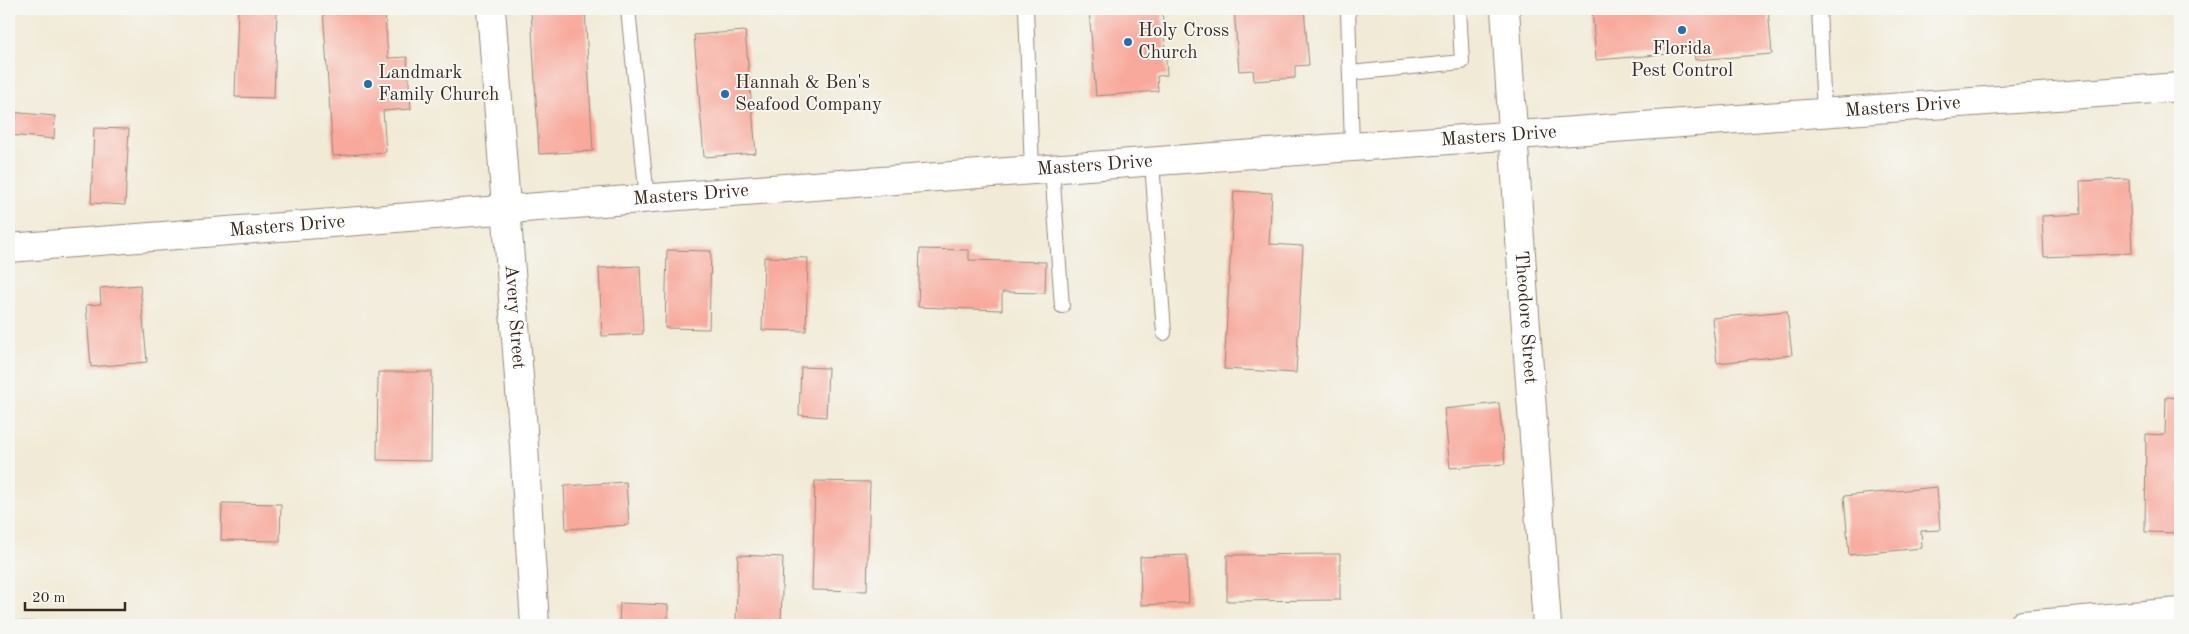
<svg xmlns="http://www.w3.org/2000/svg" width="2189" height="634" font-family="'Old Standard TT',serif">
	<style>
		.building { fill: #f8a99b }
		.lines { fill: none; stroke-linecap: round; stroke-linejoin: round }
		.service-casing { stroke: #968a7a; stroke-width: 16 }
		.minor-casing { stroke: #968a7a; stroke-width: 30 }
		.tertiary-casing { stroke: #968a7a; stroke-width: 30 }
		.service { stroke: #fff; stroke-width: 14 }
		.minor { stroke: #fff; stroke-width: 28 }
		.tertiary { stroke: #fff; stroke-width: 28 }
		.poi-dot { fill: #1f6fb2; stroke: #f6f6f2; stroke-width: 2 }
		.labels { text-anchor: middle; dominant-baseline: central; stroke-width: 4; stroke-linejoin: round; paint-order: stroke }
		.poi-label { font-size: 19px; fill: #3b2a1e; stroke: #f6f6f2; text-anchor: start }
		.street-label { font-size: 19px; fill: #3b2a1e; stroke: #f6f6f2 }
	</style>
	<rect width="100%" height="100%" fill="#f6f6f2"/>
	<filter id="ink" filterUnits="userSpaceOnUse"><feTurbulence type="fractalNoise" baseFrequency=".02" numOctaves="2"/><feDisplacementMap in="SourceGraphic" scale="10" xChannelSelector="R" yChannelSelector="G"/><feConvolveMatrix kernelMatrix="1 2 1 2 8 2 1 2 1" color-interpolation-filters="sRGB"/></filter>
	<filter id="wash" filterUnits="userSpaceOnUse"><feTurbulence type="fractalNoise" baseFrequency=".0096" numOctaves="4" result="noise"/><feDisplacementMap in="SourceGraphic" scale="20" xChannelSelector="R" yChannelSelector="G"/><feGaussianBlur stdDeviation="1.12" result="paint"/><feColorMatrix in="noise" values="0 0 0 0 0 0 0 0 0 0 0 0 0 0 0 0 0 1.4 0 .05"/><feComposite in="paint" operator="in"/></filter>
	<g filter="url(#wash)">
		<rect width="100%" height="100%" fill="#f1ead6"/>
		<g id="blocks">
			<g class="building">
				<path d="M238,9h39l-3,89 -39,-1z"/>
				<path d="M323,9h73v4l-11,1 3,44 19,-1 4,52 -28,2 3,41 -53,4z"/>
				<path d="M565,9h20l8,142 -54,3 -8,-143z"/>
				<path d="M1089,9h73l5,66 -10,1 1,15 -62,5z"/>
				<path d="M1234,9h70l5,56 -14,1v12l-41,3 -1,-11 -14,1z"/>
				<path d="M1592,9h176l4,45 -77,6 -1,-8 -98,8z"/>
				<path d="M745,31l11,122 -52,4 -10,-122z"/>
				<path d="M9,112l46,4 -1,23 -45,-4z"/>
				<path d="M94,128l35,1 -4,76 -34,-2z"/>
				<path d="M2129,179l3,74 -88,4 -2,-41 39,-2 -1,-33z"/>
				<path d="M1234,191l38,2 -3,51 34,2 -7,127 -72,-4z"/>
				<path d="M920,249l49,1v10l77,2 -1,31 -43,-1v18l-84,-3z"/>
				<path d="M667,250l44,1 -2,78 -44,-1z"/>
				<path d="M764,257l44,1 -2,73 -44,-1z"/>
				<path d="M640,266l3,68 -41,2 -3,-68z"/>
				<path d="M140,285l7,77 -56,5 -5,-62 15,-1 -1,-16z"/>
				<path d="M1787,311l5,44 -75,8 -5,-45z"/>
				<path d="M801,367l27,1 -2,49 -27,-2z"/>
				<path d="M378,372h54l-1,89 -54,-1z"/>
				<path d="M2166,397l14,1v135l-35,-1 1,-98 19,1z"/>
				<path d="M1499,403l6,61 -55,4 -6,-59z"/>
				<path d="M815,481l55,1 -3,109 -55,-1z"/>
				<path d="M626,482l3,43 -63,4 -2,-43z"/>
				<path d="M1937,487l3,43 -19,1 1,17 -73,7 -5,-59z"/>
				<path d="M222,503l59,1 -1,37 -59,-1z"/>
				<path d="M1340,554v46l-113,1v-46z"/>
				<path d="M738,555l45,2 -2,66 -45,-2z"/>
				<path d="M1187,555l2,48 -48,2 -1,-48z"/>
				<path d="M620,603l48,2v20h-49z"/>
				<path d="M9,621l56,2v2h-56z"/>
			</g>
		</g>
	</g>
	<g filter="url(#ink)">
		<use href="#blocks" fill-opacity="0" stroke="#968a7a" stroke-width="1"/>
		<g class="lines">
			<g class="service-casing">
				<g id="service">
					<path d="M628,9l19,190"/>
					<path d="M1026,9l6,162"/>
					<path d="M1348,9l4,139"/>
					<path d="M1819,9l5,104"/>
					<path d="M1350,73l112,-11 -3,-53"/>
					<path d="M1152,162l12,171"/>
					<path d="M1052,169l10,137"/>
				</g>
			</g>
			<g class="minor-casing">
				<g id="minor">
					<path id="s1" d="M491,9l32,421 12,195"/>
					<path id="s2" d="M1505,9c7,97 12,194 19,291 8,108 16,217 23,325"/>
					<path d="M2023,625l157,-13"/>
				</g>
			</g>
			<g class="tertiary-casing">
				<g id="tertiary">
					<path id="s3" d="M9,248l735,-57 1436,-104"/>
				</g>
			</g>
			<use href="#service" class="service"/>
			<use href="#minor" class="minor"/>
			<use href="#tertiary" class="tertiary"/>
		</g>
	</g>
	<g class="poi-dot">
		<circle cx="1682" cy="30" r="5"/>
		<circle cx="1128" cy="42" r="5"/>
		<circle cx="368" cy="84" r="5"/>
		<circle cx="725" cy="94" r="5"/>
	</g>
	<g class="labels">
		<g class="poi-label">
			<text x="1138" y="31">Holy Cross<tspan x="1138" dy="22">Church</tspan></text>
			<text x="1682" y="49" text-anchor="middle">Florida<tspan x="1682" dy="22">Pest Control</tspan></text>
			<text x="378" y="73">Landmark<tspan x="378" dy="22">Family Church</tspan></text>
			<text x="735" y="83">Hannah &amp; Ben's<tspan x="735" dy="22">Seafood Company</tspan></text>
		</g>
		<g class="street-label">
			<text stroke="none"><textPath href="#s3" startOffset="1899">Masters Drive</textPath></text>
			<text stroke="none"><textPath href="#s3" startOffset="1494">Masters Drive</textPath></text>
			<text stroke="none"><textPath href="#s3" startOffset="1089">Masters Drive</textPath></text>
			<text stroke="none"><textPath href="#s3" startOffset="684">Masters Drive</textPath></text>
			<text stroke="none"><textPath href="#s3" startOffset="279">Masters Drive</textPath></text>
			<text stroke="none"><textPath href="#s1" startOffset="309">Avery Street</textPath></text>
			<text stroke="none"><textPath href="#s2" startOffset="309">Theodore Street</textPath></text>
		</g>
	</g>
	<rect width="2189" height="634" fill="none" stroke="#f6f6f2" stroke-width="30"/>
	<path d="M25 602v8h100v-8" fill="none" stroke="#3b2a1e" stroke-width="2.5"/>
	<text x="32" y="602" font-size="15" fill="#3b2a1e" stroke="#f6f6f2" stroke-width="4" paint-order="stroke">20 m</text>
</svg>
